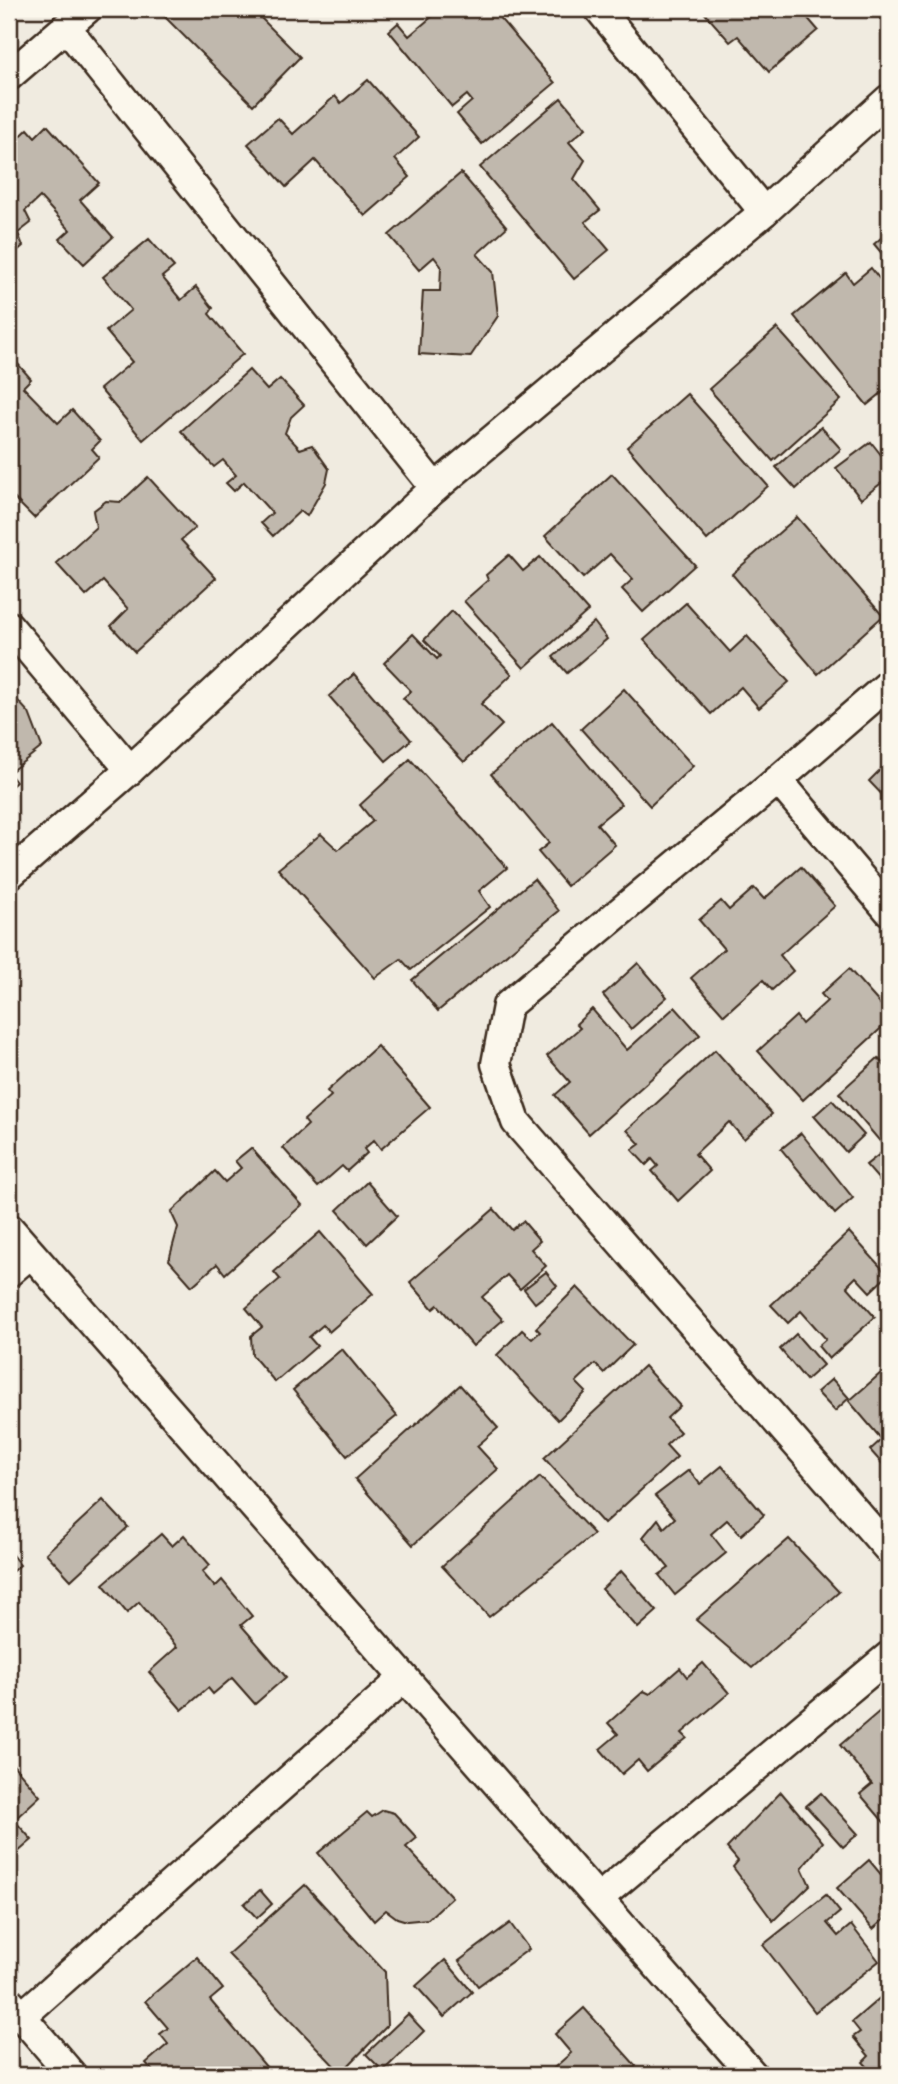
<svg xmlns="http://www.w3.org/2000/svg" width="898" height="2084" font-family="Delius,sans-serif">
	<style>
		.building { fill: #c0b8ad; stroke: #3b2a1e; stroke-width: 2 }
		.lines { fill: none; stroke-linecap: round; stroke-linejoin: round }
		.minor-casing { stroke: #3b2a1e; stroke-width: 33 }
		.minor { stroke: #fbf7ec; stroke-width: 28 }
	</style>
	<rect width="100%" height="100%" fill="#f0ebe0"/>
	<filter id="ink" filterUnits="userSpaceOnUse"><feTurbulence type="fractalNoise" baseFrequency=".0143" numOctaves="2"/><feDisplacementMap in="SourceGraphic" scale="14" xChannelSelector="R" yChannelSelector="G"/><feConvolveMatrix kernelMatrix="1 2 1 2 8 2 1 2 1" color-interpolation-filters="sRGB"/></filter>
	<g filter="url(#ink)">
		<g class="building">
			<path d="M171,9h99l-9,9 39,39 -47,48 -89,-89z"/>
			<path d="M441,9h51l63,74 -73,61 -25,-30 15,-13 -5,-6 -15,12 -63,-76 9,-8 11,13z"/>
			<path d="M701,9h99l18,21 -49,42 -31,-36 -8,6z"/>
			<path d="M368,80l51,57 -24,22 15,18 -45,39 -50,-56 -29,27 -38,-43 30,-26 15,16 42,-38 6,7z"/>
			<path d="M561,98l25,30 -17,14 16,18 -11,19 26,31 -15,12 24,28 -35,29 -94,-112z"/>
			<path d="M47,125l52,58 -19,17 33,37 -29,27 -24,-25 10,-9 -30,-33 -15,14 6,12 -13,10 5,13 -14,12v-111l19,-18 7,8z"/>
			<path d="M461,173l46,54 -30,27 16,18 5,44 -28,41 -51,-3 4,-63h17l1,-25 -7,-9 -15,13 -30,-35z"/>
			<path d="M889,231v31l-15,-18z"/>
			<path d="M149,239l25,28 -12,10 19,23 15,-13 17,21 -4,6 34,40 -100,86 -43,-51 32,-27 -26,-31 25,-21 -28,-33z"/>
			<path d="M871,268l18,23v96l-22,18 -73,-89 52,-43 7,10z"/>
			<path d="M777,328l64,72 -68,61 -64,-72z"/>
			<path d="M10,355l21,24 -8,8 35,36 14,-13 28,31 -8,8 7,8 -65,61 -25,-25z"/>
			<path d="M249,370l18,20 13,-11 24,26 -13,12 -6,16 15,16 12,-4 17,24 -3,14 -19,33 -7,-5 -27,25 -12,-13 11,-10 -28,-31 -10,9 -8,-8 10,-8 -13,-15 -9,7 -33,-36z"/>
			<path d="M687,394l81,92 -61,54 -80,-93z"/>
			<path d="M821,427l20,22 -45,40 -20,-22z"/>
			<path d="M871,442l18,23v12l-28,22 -25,-31z"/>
			<path d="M612,474l83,91 -52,47 -21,-23 11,-10 -23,-25 -27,24 -38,-42z"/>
			<path d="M148,477l47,51 -14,12 35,38 -81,74 -24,-26 17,-17 -25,-28 -17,15 -30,-33 40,-36 -3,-16 13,-10 15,1z"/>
			<path d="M797,517l86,99 -65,58 -86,-100z"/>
			<path d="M509,555l14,16 17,-14 48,54 -64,57 -60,-67 24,-21 -2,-5z"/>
			<path d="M686,603l44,49 17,-16 42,46 -30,26 -18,-21 -30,27 -67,-74z"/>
			<path d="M452,611l60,63 -31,30 21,21 -38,37 -61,-64 8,-7 -27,-28 29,-29 24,25 3,-3 -16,-16z"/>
			<path d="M594,622l13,17 -40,34 -14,-16z"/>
			<path d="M354,674l57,66 -25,21 -57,-65z"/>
			<path d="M624,689l69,77 -43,40 -69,-77z"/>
			<path d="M9,691l20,22 13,34 -33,26 7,9 -7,6z"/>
			<path d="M552,722l69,82 -24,20 18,21 -48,41 -29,-34 11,-9 -58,-69z"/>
			<path d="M410,759l97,109 -28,23 11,16 -79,63 -10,-11 -26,19 -97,-109 43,-35 17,16 35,-29 -13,-16z"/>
			<path d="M889,761v41l-20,-21z"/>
			<path d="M801,867l34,39 -55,49 13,16 -21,19 -9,-10 -39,35 -33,-37 33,-29 -25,-29 22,-19 8,9 25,-22 10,11z"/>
			<path d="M534,879l25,32 -121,100 -26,-31z"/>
			<path d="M638,963l29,34 -36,32 -28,-34z"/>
			<path d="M849,969l40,45v7l-86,79 -45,-49 38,-35 6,8 25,-23 -6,-7z"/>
			<path d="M675,1007l25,28 -111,99 -34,-39 15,-13 -23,-26 33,-28 -4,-4 16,-15 35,41z"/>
			<path d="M377,1046l53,61 -49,42 -7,-9 -10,9 3,4 -20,18 -5,-5 -24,21 -35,-39 25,-23 -4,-5 27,-24 -4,-5z"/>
			<path d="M715,1050l57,64 -28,25 -15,-17 -34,32 15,17 -32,30 -26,-30 6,-5 -6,-7 -6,6 -14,-15 8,-6 -13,-14z"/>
			<path d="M878,1058l11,13v81l-50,-59z"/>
			<path d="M832,1100l32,35 -18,17 -32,-36z"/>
			<path d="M801,1133l52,65 -18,16 -54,-65z"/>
			<path d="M251,1148l51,57 -77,69 -8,-10 -25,22 -23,-26 9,-33 -7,-15 44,-41 10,11 16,-14 -6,-7z"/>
			<path d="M880,1154l9,11v8l-9,8 -14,-16z"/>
			<path d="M367,1182l30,34 -30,28 -30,-34z"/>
			<path d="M494,1209l18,21 11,-9 17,20 -9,8 15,17 -26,23 -13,-14 -25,22 21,23 -30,26 -35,-41 -5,4 -23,-27z"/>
			<path d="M320,1232l53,62 -44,38 -6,-7 -14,12 8,9 -42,36 -23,-27 -1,-19 11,-9 -16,-19 34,-29 -6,-7z"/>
			<path d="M849,1232l39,43 -18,17 -14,-15 -9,9 28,31 -46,42 -11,-13 8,-7 -25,-28 -13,12 -17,-18z"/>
			<path d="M546,1272l11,14 -22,17 -11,-14z"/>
			<path d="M577,1287l56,58 -29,28 -9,-9 -19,18 10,10 -28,28 -61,-65 25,-25 10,9 8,-7 -4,-4z"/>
			<path d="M796,1334l27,31 -17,15 -26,-31z"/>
			<path d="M342,1349l55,67 -50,40 -54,-66z"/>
			<path d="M644,1366l36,40 -13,12 13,14 -14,13 11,12 -73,67 -60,-66z"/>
			<path d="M881,1373l8,9v66l-40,-47z"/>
			<path d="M832,1379l17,19 -14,13 -18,-19z"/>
			<path d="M460,1385l38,43 -21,18 21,23 -85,76 -58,-66z"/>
			<path d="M881,1440l8,10v17l-2,2 -17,-19z"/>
			<path d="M722,1466l42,49 -23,20 -14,-15 -16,14 15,19 -51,42 -16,-20 10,-7 -26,-31 15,-18 6,9 11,-10 -20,-22 34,-26 11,14z"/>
			<path d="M540,1477l54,57 -105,83 -47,-51z"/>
			<path d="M103,1500l25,27 -57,53 -25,-27z"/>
			<path d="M161,1534l11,12 12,-11 26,30 -8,7 13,15 7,-7 30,36 -11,9 45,52 -31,27 -23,-26 -19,16 -5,-6 -26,22 -33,-38 28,-25 -38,-45 -12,11 -24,-29z"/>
			<path d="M789,1539l50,53 -87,76 -56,-48z"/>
			<path d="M9,1551l11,14 -11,9z"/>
			<path d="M621,1571l36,40 -19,17 -36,-39z"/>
			<path d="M703,1663l26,30 -47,40 5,5 -40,33 -9,-11 -16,14 -22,-25 18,-15 -10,-11 36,-32 6,3 30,-26 7,9z"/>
			<path d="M881,1710l5,5 3,-3v112l-2,2 -27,-32 12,-10 -32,-39z"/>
			<path d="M9,1760l31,36 -26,24 18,20 -23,20z"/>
			<path d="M781,1792l42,50 -21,26 8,17 -37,36 -40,-54 5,-6 -11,-13z"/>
			<path d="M821,1793l37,41 -15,13 -37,-41z"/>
			<path d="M383,1810l11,3 23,25 -11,9 46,50 -24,22 -21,2 -10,-3 -11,-8 -12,11 -56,-68 49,-41 5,5z"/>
			<path d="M869,1860l20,24v31l-16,14 -36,-41z"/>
			<path d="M305,1885l80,87 2,54 -46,47 -113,-119z"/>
			<path d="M260,1890l12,14 -15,14 -13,-14z"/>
			<path d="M826,1895l14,17 -13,11 11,13 13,-11 28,36 -64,51 -52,-67z"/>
			<path d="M510,1923l19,26 -51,37 -19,-25z"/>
			<path d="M197,1957l26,32 -13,11 63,75h-117l-10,-12 22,-19 -8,-10 8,-6 -23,-27z"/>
			<path d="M445,1960l27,32 -28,25 -28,-31z"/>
			<path d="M889,1990v85h-14l-12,-13 6,-6 -16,-19 7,-5 -8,-10z"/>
			<path d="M584,2008l52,58 -9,9h-81l25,-22 -16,-19z"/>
			<path d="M408,2014l16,17 -41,40 -17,-17z"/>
		</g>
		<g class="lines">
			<g class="minor-casing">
				<g id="minor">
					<path d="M599,9l165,203"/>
					<path d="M66,27l369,461"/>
					<path d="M9,76l78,-67"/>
					<path d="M9,626l121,144"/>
					<path d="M889,684l-111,96 -271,226 -11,58 20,58 373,428"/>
					<path d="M778,780l111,131"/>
					<path d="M9,875l121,-105 305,-282 329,-276 125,-113"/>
					<path d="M9,1228l744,847"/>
					<path d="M9,1272l21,-18"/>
					<path d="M599,1898l290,-242"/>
					<path d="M9,2002l63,73"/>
					<path d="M21,2017l383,-339"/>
				</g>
			</g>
			<use href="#minor" class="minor"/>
		</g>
	</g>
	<rect width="898" height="2084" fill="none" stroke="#fbf7ec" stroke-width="35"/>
	<rect x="18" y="18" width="863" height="2049" fill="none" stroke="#3b2a1e" stroke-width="2.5" filter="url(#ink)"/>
</svg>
